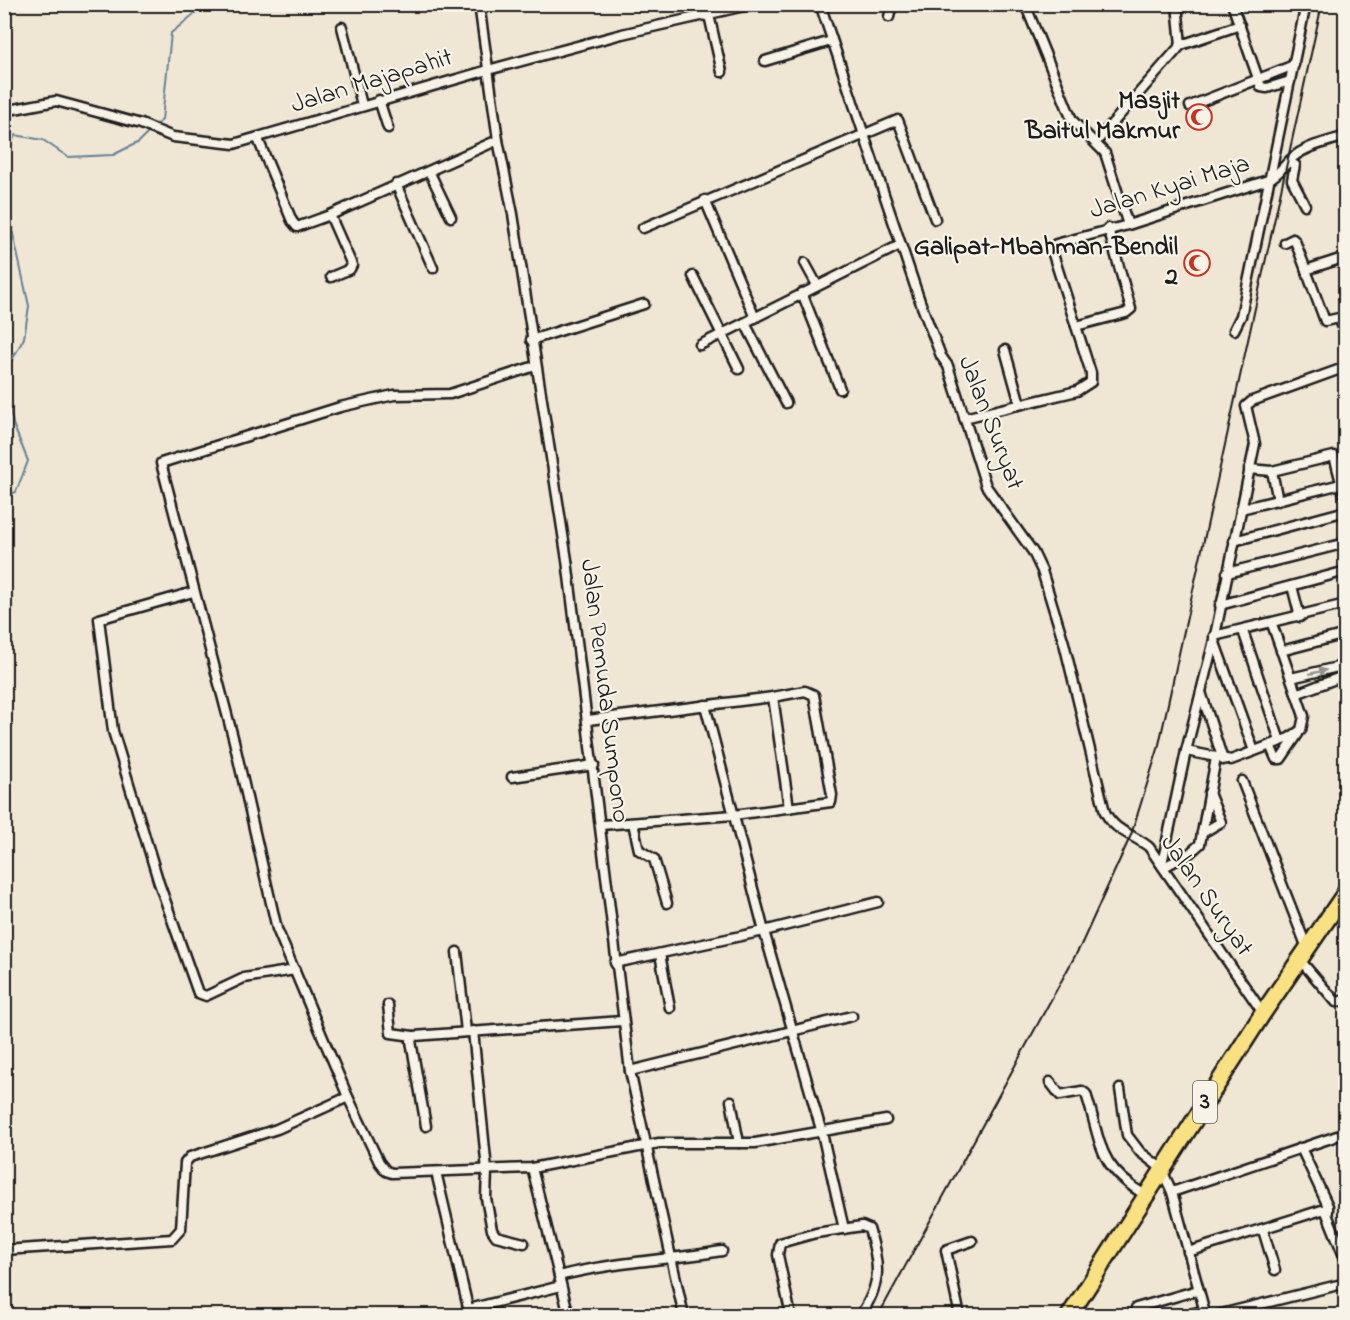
<svg xmlns="http://www.w3.org/2000/svg" width="1350" height="1320" font-family="'Indie Flower',sans-serif">
	<style>
		.lines { fill: none; stroke-linecap: round; stroke-linejoin: round }
		.stream { stroke: #62829a; stroke-width: 2 }
		.street-casing { stroke: #1c1c1c; stroke-width: 13 }
		.highway-casing { stroke: #1c1c1c; stroke-width: 20 }
		.street { stroke: #f7f3e8; stroke-width: 8 }
		.highway { stroke: #f9e181; stroke-width: 15 }
		.rail { stroke: #1c1c1c; stroke-width: 2 }
		.oneway { fill: #94928c }
		.labels { text-anchor: middle; dominant-baseline: central; stroke-width: 4.5; stroke-linejoin: round; paint-order: stroke }
		.shield { fill: #f7f3e8; stroke: #5e5c59; stroke-width: 1.5 }
		.shield-label { font-size: 24px; font-weight: bold; fill: #1c1c1c }
		.street-label { font-size: 26px; fill: #1c1c1c; stroke: #f7f3e8 }
		.poi-label { font-size: 26px; font-weight: bold; fill: #1c1c1c; stroke: #f7f3e8; text-anchor: end }
	</style>
	<rect width="100%" height="100%" fill="#f0e6d4"/>
	<filter id="ink" filterUnits="userSpaceOnUse"><feTurbulence type="fractalNoise" baseFrequency=".0167" numOctaves="2"/><feDisplacementMap in="SourceGraphic" scale="12" xChannelSelector="R" yChannelSelector="G"/><feConvolveMatrix kernelMatrix="1 2 1 2 8 2 1 2 1" color-interpolation-filters="sRGB"/></filter>
	<g filter="url(#ink)">
		<g class="lines">
			<g class="stream">
				<path d="M155,126l7,-6 9,-87 28,-23 3,-6"/>
				<path d="M4,161l11,-26 28,5 25,17 45,-2 26,-13 12,-12"/>
				<path d="M4,193l25,113 -5,32 -20,37"/>
				<path d="M4,378l9,46 15,37 -12,31 -12,4"/>
			</g>
			<g class="street-casing">
				<g id="street">
					<path d="M479,4l19,136 15,74 54,346 63,511 54,245"/>
					<path d="M702,4l4,12"/>
					<path d="M820,4l101,300 20,52 7,10 38,120 47,66 9,19 22,72 41,169c10,20 28,22 44,35l114,166"/>
					<path d="M1025,4l47,116 33,33 23,72"/>
					<path d="M1177,4l4,41"/>
					<path d="M1232,4l29,83 6,1 23,-7"/>
					<path d="M709,15l13,57"/>
					<path d="M889,17l3,-13"/>
					<path d="M342,27l20,78"/>
					<path d="M765,61l66,-20"/>
					<path d="M379,100l9,28"/>
					<path d="M1190,106l104,-41"/>
					<path d="M4,111l52,-10 85,23 32,13 61,7 254,-74 134,-36 131,-30"/>
					<path d="M258,139l34,82 5,6 33,-12 168,-75"/>
					<path d="M1096,142l85,-97 59,-20"/>
					<path d="M1289,162l6,3 -3,15 13,25"/>
					<path d="M429,171l22,46"/>
					<path d="M396,184l37,84"/>
					<path d="M705,200l50,118"/>
					<path d="M330,215l22,50 -2,4 -19,8"/>
					<path d="M643,228l255,-108 37,99"/>
					<path d="M1285,243l8,-4 2,2 11,29 40,-13"/>
					<path d="M805,263l12,22"/>
					<path d="M1306,270l19,51 14,-3 7,17"/>
					<path d="M693,276l46,93"/>
					<path d="M802,293l38,96"/>
					<path d="M745,323l41,80"/>
					<path d="M1076,326l50,-13 5,-4 -23,-81"/>
					<path d="M1234,330l7,-14 65,-312"/>
					<path d="M531,340l113,-36"/>
					<path d="M700,345l200,-100"/>
					<path d="M1005,350l15,54"/>
					<path d="M964,418l113,-27 14,-9v-9l-39,-122 4,-7 72,-19 140,-45c13,-7 17,-17 28,-25 14,-10 34,-14 50,-19"/>
					<path d="M1249,469l23,2 62,-15 12,45"/>
					<path d="M1272,471l6,30"/>
					<path d="M1241,509l100,-25"/>
					<path d="M1234,541l112,-30"/>
					<path d="M1227,573l119,-30"/>
					<path d="M1292,586l8,31"/>
					<path d="M193,592l-94,27 14,112 46,152 39,110 8,3 38,-18 51,-8"/>
					<path d="M1220,605l126,-34"/>
					<path d="M1243,631l37,110"/>
					<path d="M1214,636l132,-32"/>
					<path d="M1214,640l40,111"/>
					<path d="M1281,651l65,-17"/>
					<path d="M1291,678l55,-13"/>
					<path d="M1201,692l22,68"/>
					<path d="M1296,694l50,-19"/>
					<path d="M705,705l59,226 58,202 22,96"/>
					<path d="M588,720l185,-23 16,111"/>
					<path d="M1270,745l6,14h5l17,-25"/>
					<path d="M1186,751l45,9 58,-22 12,-8 3,-14 -32,-92"/>
					<path d="M512,777l82,-12"/>
					<path d="M1242,781l65,167"/>
					<path d="M633,823l6,27 15,9 13,44"/>
					<path d="M601,825l133,-10 97,-13 1,-7 -18,-100 -9,-4 -32,6"/>
					<path d="M1202,833l19,-11 -12,-29"/>
					<path d="M1162,864l24,-113 28,-111 41,-196 -9,-38 6,-5 94,-34"/>
					<path d="M1164,867l26,-14 10,-9 16,-86"/>
					<path d="M457,952l9,79"/>
					<path d="M660,954l10,54"/>
					<path d="M1300,960l36,42 10,-2"/>
					<path d="M615,963l149,-32 114,-29"/>
					<path d="M388,1005l3,28 22,3"/>
					<path d="M473,1031l14,139 -1,28 6,32 4,6 28,7"/>
					<path d="M630,1071l222,-55"/>
					<path d="M1050,1082l10,13 22,-4 4,3c16,49 10,71 59,101"/>
					<path d="M1120,1089l7,46 13,17 21,16 11,24 34,124"/>
					<path d="M348,1097l31,65 7,9 6,2 140,-5 127,-25h96l131,-23"/>
					<path d="M731,1101l8,42"/>
					<path d="M426,1126l-15,-85 3,-5 208,-15"/>
					<path d="M1301,1148l27,58v5"/>
					<path d="M532,1168l37,148"/>
					<path d="M436,1172l34,144"/>
					<path d="M1172,1192l174,-59"/>
					<path d="M1263,1230l12,40"/>
					<path d="M4,1250l168,-11 9,-10 4,-66 5,-6 87,-28 71,-32 -71,-168 -43,-188 -73,-278 179,-56 54,-12 56,-1 85,-28"/>
					<path d="M1188,1252l137,-43 21,52"/>
					<path d="M559,1276c54,-14 109,-16 163,-25"/>
					<path d="M1136,1308l62,-18"/>
					<path d="M469,1309l92,-23"/>
					<path d="M791,1316l-13,-61 2,-12 36,-10 46,-7 7,3c11,36 13,54 -9,87"/>
					<path d="M960,1316l-14,-66 26,-9"/>
					<path d="M1186,1316l18,-6"/>
					<path d="M1213,1316l133,-33"/>
				</g>
			</g>
			<g class="highway-casing">
				<path id="highway" d="M1069,1316l194,-303 83,-121"/>
			</g>
			<use href="#street" class="street"/>
			<use href="#highway" class="highway"/>
			<path class="rail" d="M878,1316l203,-371 50,-110 27,-86 164,-745"/>
		</g>
		<defs><path id="oneway-solid" d="M-6-.8H1V-3.2L6.5 0L1 3.2V.8H-6Z" transform="scale(1.5)"/></defs>
		<use class="oneway" href="#oneway-solid" transform="translate(1318 672) rotate(-13)"/>
	</g>
	<defs>
		<g id="mosque-ring" transform="scale(1.35)"><circle r="9.5" fill="#f7f3e8" stroke="#c8321e" stroke-width="1.5"/><path d="M3.5-4.9A6 6 0 1 0 3.5 4.9A5 5 0 1 1 3.5-4.9Z" fill="#c8321e"/></g>
	</defs>
	<g fill-rule="evenodd">
		<use href="#mosque-ring" x="1199" y="117"/>
		<use href="#mosque-ring" x="1197" y="263"/>
	</g>
	<g class="labels">
		<rect class="shield" x="1193" y="1081" width="24" height="42" rx="4.5"/>
		<g class="shield-label">
			<text x="1205" y="1102">3</text>
		</g>
		<g class="street-label">
			<text transform="translate(372 82) rotate(-17)">Jalan Majapahit</text>
			<text transform="translate(1170 188) rotate(-17)">Jalan Kyai Maja</text>
			<text transform="translate(990 423) rotate(69)">Jalan Suryat</text>
			<text transform="translate(604 691) rotate(83)">Jalan Pemuda Sumpono</text>
			<text transform="translate(1206 896) rotate(55)">Jalan Suryat</text>
		</g>
		<g class="poi-label">
			<text x="1180" y="102">Masjit<tspan x="1180" dy="30">Baitul Makmur</tspan></text>
			<text x="1178" y="248">Galipat-Mbahman-Bendil<tspan x="1178" dy="30">2</tspan></text>
		</g>
	</g>
	<rect width="1350" height="1320" fill="none" stroke="#f7f3e8" stroke-width="24"/>
	<rect x="12" y="12" width="1326" height="1296" fill="none" stroke="#1c1c1c" stroke-width="2" filter="url(#ink)"/>
</svg>
